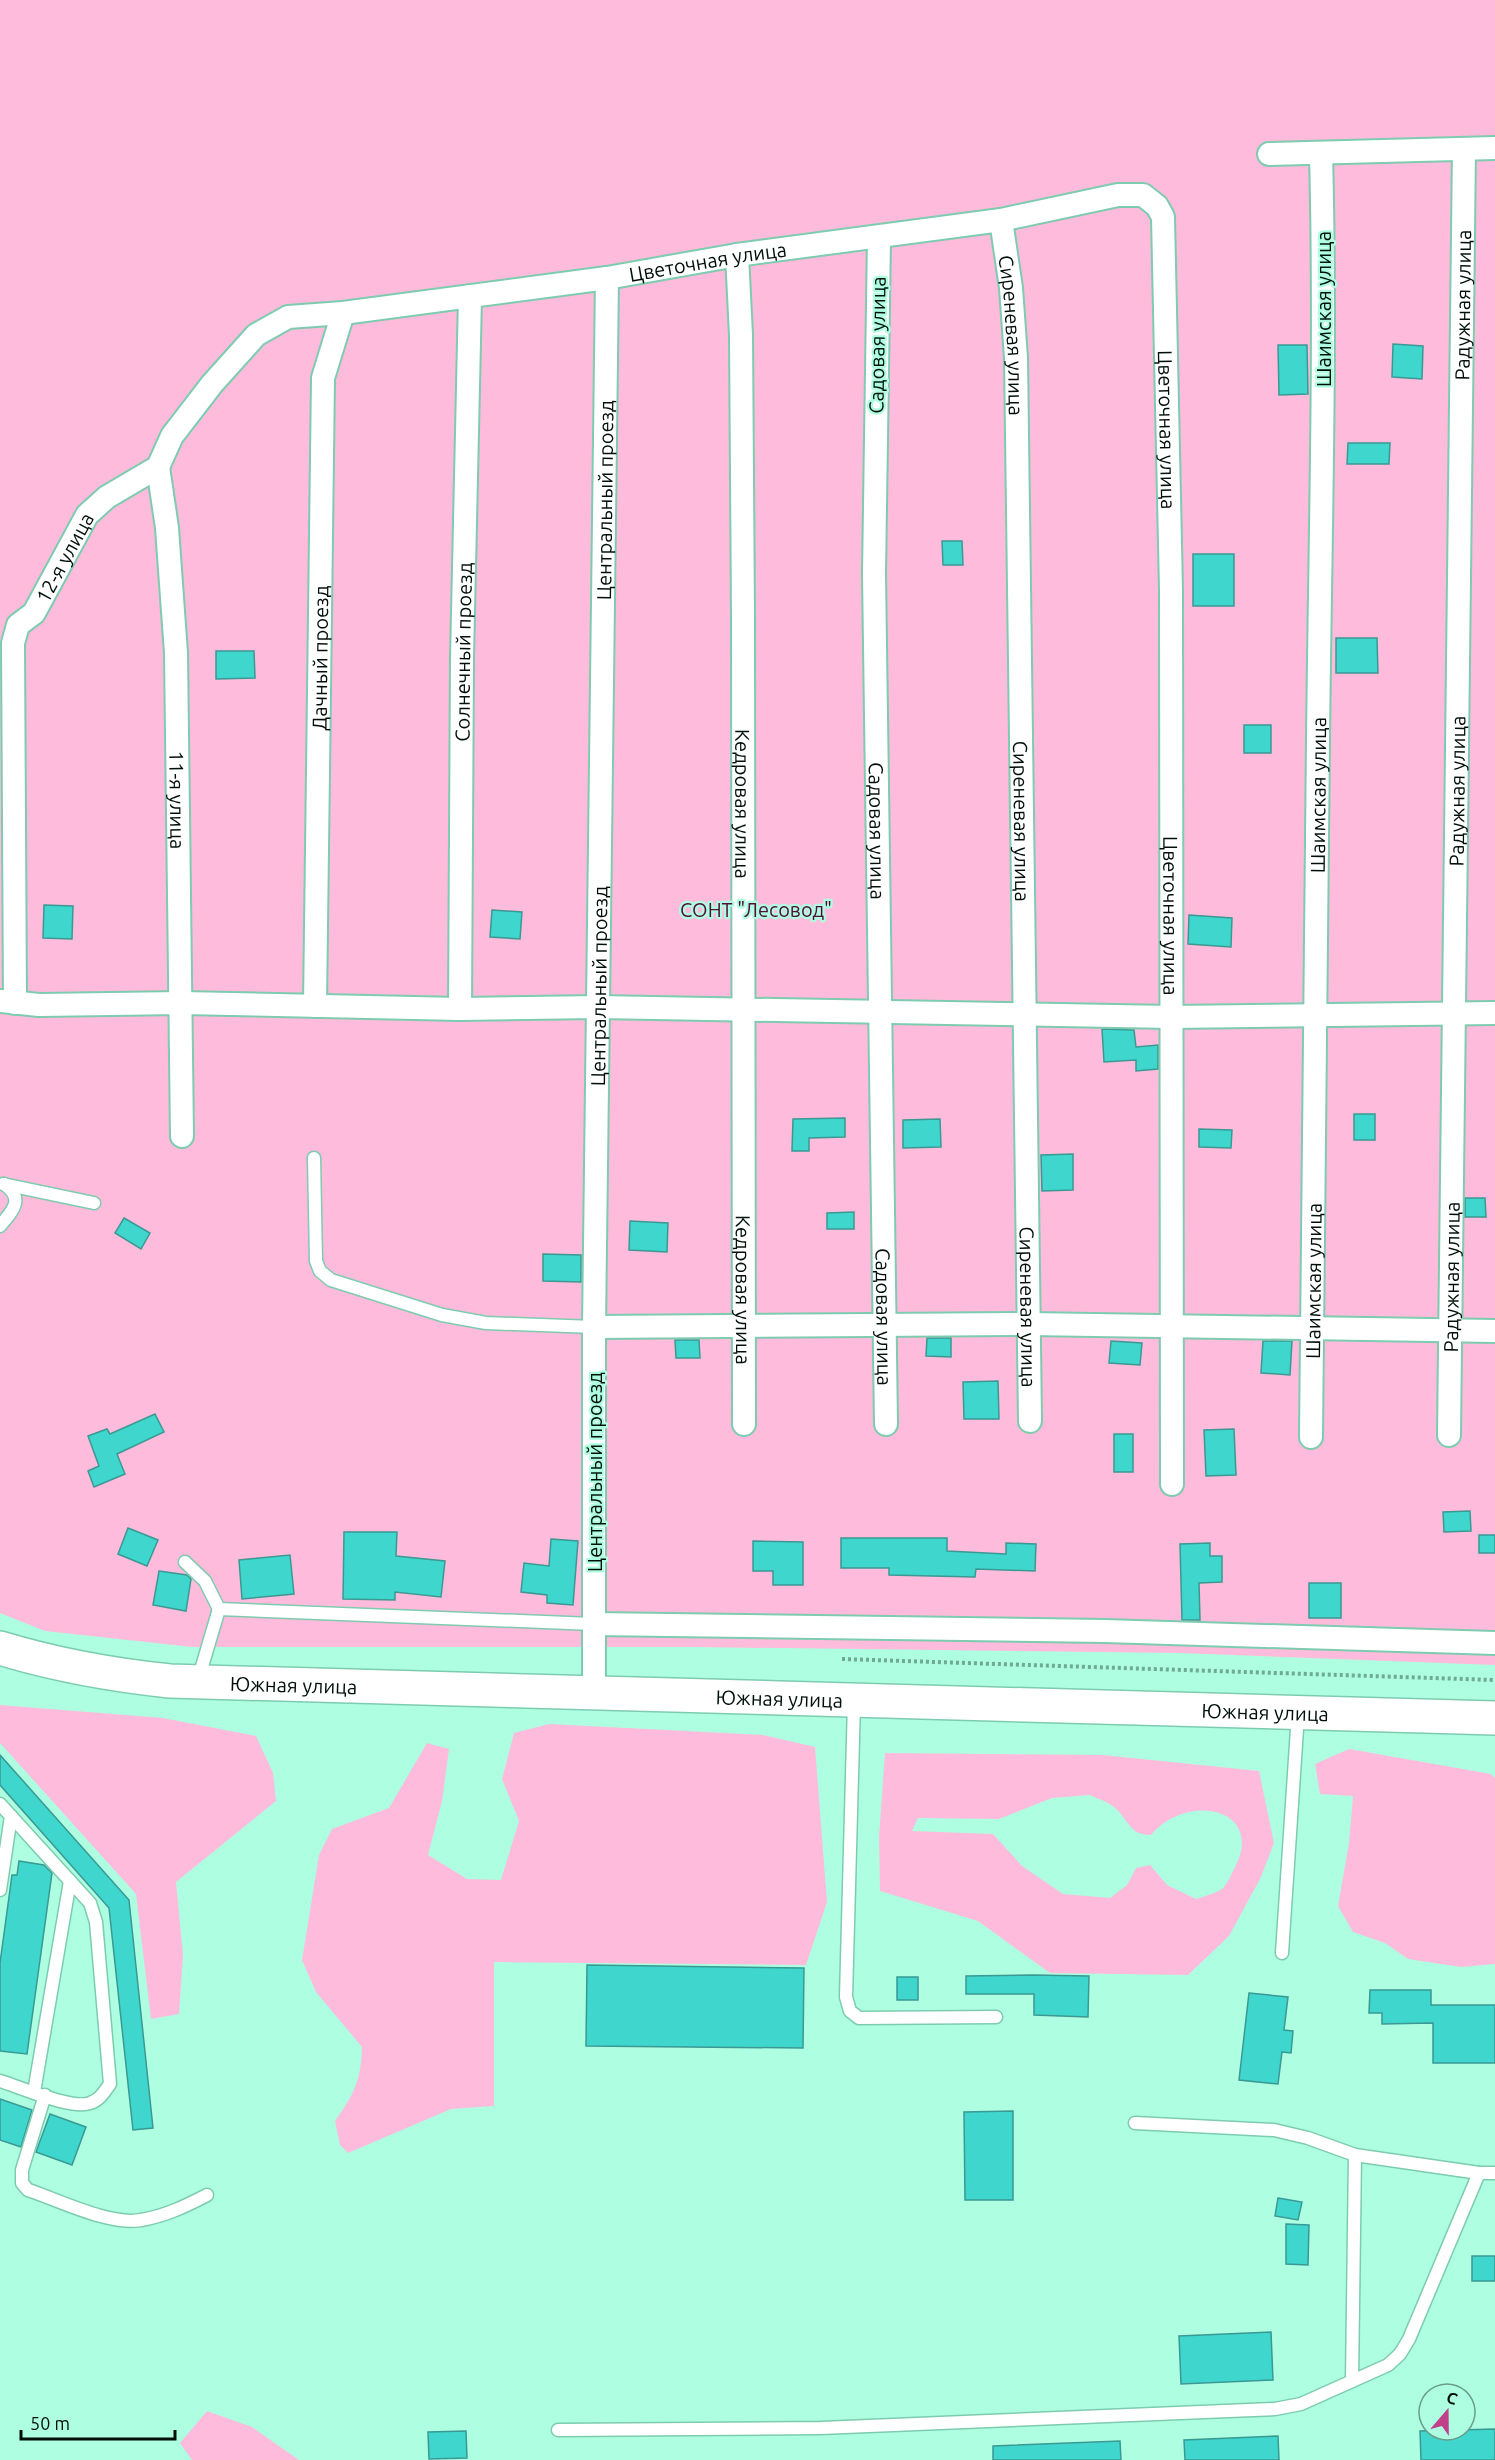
<svg xmlns="http://www.w3.org/2000/svg" width="1495" height="2460" font-family="Ubuntu,sans-serif">
	<style>
		.green { fill: #ffbbdb; fill-rule: evenodd }
		.building { fill: #3ed6cd; stroke: #3a9993; stroke-width: 1.5 }
		.lines { fill: none; stroke-linecap: round; stroke-linejoin: round }
		.service-casing { stroke: #7dccb0; stroke-width: 15 }
		.minor-casing { stroke: #7dccb0; stroke-width: 26 }
		.secondary-casing { stroke: #7dccb0; stroke-width: 36 }
		.path { stroke: #70aa94; stroke-width: 4; stroke-dasharray: 3 3; stroke-linecap: butt }
		.service { stroke: #fff; stroke-width: 12 }
		.minor { stroke: #fff; stroke-width: 22 }
		.secondary { stroke: #fff; stroke-width: 33 }
		.labels { text-anchor: middle; dominant-baseline: central; stroke-width: 4.5; stroke-linejoin: round; paint-order: stroke }
		.street-label { font-size: 20px; fill: #001009; stroke: #aeffe1 }
		.park-label { font-size: 20px; fill: #530b37; stroke: #aeffe1 }
	</style>
	<rect width="100%" height="100%" fill="#aeffe1"/>
	<g class="green">
		<path d="M0,0h1495v1665l-315,-12 -489,-6h-499l-147,-16 -45,-18z"/>
		<path d="M0,1705l163,13 93,18 17,37 3,28 -100,81 7,73 -4,59 -28,5 -15,-125 -136,-151z"/>
		<path d="M549,1724l214,11 52,12 12,155 -21,63 -312,-3v144l-43,3 -103,44 -8,-8 -5,-24c19,-27 26,-40 27,-74l-46,-55 -14,-32 17,-105 13,-26 57,-21 38,-65 22,6 -7,52 -14,54 39,24 34,1 18,-59 -17,-42 12,-46z"/>
		<path d="M1349,1749l142,25 4,4v186l-34,3 -53,-8 -23,-16 -32,-11 -15,-26 11,-63 4,-47 -33,-2 -5,-30z"/>
		<path d="M885,1753l218,2 156,16 15,72 -14,36 -31,57 -41,39 -138,-2 -72,-52 -98,-30 -1,-54zM1090,1795c8,4 19,7 25,13 14,12 14,27 36,27 37,-44 116,-26 83,34 -3,6 -7,16 -12,20 -7,5 -18,7 -26,10l-29,-14 -17,-20 -14,3 -9,17 -17,13 -47,-4 -41,-28 -29,-32 -81,-3 6,-13 81,1 53,-21z"/>
		<path d="M207,2411l45,16 47,33h-107l-12,-17z"/>
	</g>
	<g class="building">
		<path d="M1393,344l30,2 -1,33 -30,-2z"/>
		<path d="M1278,345h29l1,49 -29,1z"/>
		<path d="M1348,443h42l-1,21h-42z"/>
		<path d="M942,541h20l1,24h-20z"/>
		<rect x="1193" y="554" width="41" height="52"/>
		<path d="M1336,638h41l1,35h-42z"/>
		<path d="M216,651h38l1,27 -39,1z"/>
		<rect x="1244" y="725" width="27" height="28"/>
		<path d="M44,905l29,1 -1,33 -29,-1z"/>
		<path d="M492,910l30,2 -2,27 -30,-2z"/>
		<path d="M1189,915l43,3 -1,29 -43,-3z"/>
		<path d="M1102,1029l32,1 2,17 22,-2v24l-22,2v-11l-32,2z"/>
		<rect x="1354" y="1114" width="21" height="26"/>
		<path d="M845,1118v19l-36,1v13h-17l1,-32z"/>
		<path d="M940,1119l1,28 -38,1v-28z"/>
		<path d="M1199,1129l33,1 -1,18 -32,-1z"/>
		<path d="M1073,1154v36l-31,1 -1,-36z"/>
		<path d="M1465,1198h20l1,19h-21z"/>
		<path d="M854,1212v17h-27v-16z"/>
		<path d="M124,1218l26,15 -9,16 -26,-16z"/>
		<path d="M630,1221l38,2 -1,29 -38,-2z"/>
		<path d="M543,1254l38,1v27l-38,-1z"/>
		<path d="M927,1338h24v19l-25,-1z"/>
		<path d="M675,1340h24l1,18h-24z"/>
		<path d="M1111,1341l31,2 -2,22 -31,-2z"/>
		<path d="M1263,1341h29l-2,34 -29,-2z"/>
		<path d="M998,1381l1,38h-35l-1,-37z"/>
		<path d="M155,1414l9,18 -47,22 8,20 -31,13 -6,-16 11,-5 -11,-30 19,-7 3,5z"/>
		<path d="M1234,1429l2,46 -30,1 -2,-46z"/>
		<rect x="1114" y="1434" width="19" height="38"/>
		<path d="M1470,1511l1,20 -27,1 -1,-20z"/>
		<path d="M128,1528l30,12 -11,26 -29,-12z"/>
		<path d="M344,1532h53l-1,24 49,5 -4,36 -46,-5v8l-52,-1z"/>
		<rect x="1479" y="1535" width="16" height="18"/>
		<path d="M841,1538h106v13l59,3v-11l30,1 -1,27 -59,-2 -1,8 -86,-2v-7h-48z"/>
		<path d="M551,1539l27,2 -5,64 -26,-2v-8l-26,-3 3,-29 25,3z"/>
		<path d="M753,1541l50,1v43h-30v-14h-20z"/>
		<path d="M1210,1543v13h12v26l-23,1 1,37h-18l-2,-76z"/>
		<path d="M290,1555l4,39 -52,5 -3,-39z"/>
		<path d="M159,1571l28,4 4,4 -5,32 -33,-6z"/>
		<rect x="1309" y="1583" width="32" height="35"/>
		<path d="M0,1755l129,145 24,228 -20,2 -24,-222 -109,-123z"/>
		<path d="M19,1861l25,4 8,8 -25,181 -27,-3v-88l12,-88h5z"/>
		<path d="M587,1965l217,3 -1,80 -217,-2z"/>
		<path d="M1034,1975l55,1 -1,41 -54,-2v-21h-68v-18z"/>
		<rect x="897" y="1977" width="21" height="23"/>
		<path d="M1370,1990h61v15h64v58h-62v-40l-51,1v-11h-13z"/>
		<path d="M1249,1993l39,4 -4,33 9,1 -2,22 -9,-1 -4,32 -39,-4z"/>
		<path d="M0,2099l32,11 -11,37 -21,-7z"/>
		<path d="M1013,2111v89h-48l-1,-88z"/>
		<path d="M50,2114l36,13 -14,38 -36,-13z"/>
		<path d="M1278,2198l24,4 -4,18 -23,-4z"/>
		<path d="M1286,2224l23,1 -1,40 -22,-1z"/>
		<rect x="1472" y="2256" width="23" height="25"/>
		<path d="M1271,2332l2,48 -92,4 -2,-48z"/>
		<path d="M1495,2429v31h-74l-1,-29z"/>
		<path d="M466,2431l1,27 -38,1 -1,-27z"/>
		<path d="M1278,2436l1,24h-94l-1,-20z"/>
		<path d="M1120,2441l1,19h-128v-14z"/>
	</g>
	<g class="lines">
		<g class="service-casing">
			<g id="service">
				<path d="M314,1158l2,103 4,10 11,9 111,35 44,8 108,4"/>
				<path d="M3,1184l91,19"/>
				<path d="M0,1226c13,-16 25,-27 4,-42"/>
				<path d="M185,1562l20,19 14,28 374,15"/>
				<path d="M198,1680l21,-71"/>
				<path d="M854,1702l-8,295 4,14 9,7 137,-1"/>
				<path d="M0,1804l90,99 6,19 14,162c-6,8 -10,16 -20,19 -18,7 -70,-16 -90,-22"/>
				<path d="M0,1890l11,-74"/>
				<path d="M1282,1953l16,-239"/>
				<path d="M34,2092l36,-211"/>
				<path d="M45,2095l-23,75v13l6,7c31,10 82,36 113,30 24,-4 45,-14 66,-25"/>
				<path d="M1479,2173h16"/>
				<path d="M1352,2381l3,-226"/>
				<path d="M558,2430l263,-2 454,-19 26,-5 87,-39 12,-11 9,-15 70,-166 -124,-18 -47,-17 -34,-8 -139,-7"/>
			</g>
		</g>
		<g class="minor-casing">
			<g id="minor">
				<path d="M1269,154l226,-6"/>
				<path id="s1" d="M1001,220l10,68 5,70 14,1063"/>
				<path id="s2" d="M879,237l-5,337 12,850"/>
				<path id="s3" d="M737,255l4,80 2,282 1,807"/>
				<path id="s4" d="M158,467l9,61 9,125 6,483"/>
				<path d="M1,1001l38,4 143,-2 278,6 138,-2 574,10 323,-4"/>
				<path id="s5" d="M15,1003l-2,-360 5,-18 16,-12 53,-98 20,-18 51,-30 14,-31 40,-52 44,-49 32,-18 55,-4 264,-35 130,-23 264,-35 117,-25h25l14,11 6,11 8,374 1,893"/>
				<path id="s6" d="M315,1006l8,-628 20,-65"/>
				<path id="s7" d="M460,1009l2,-351 8,-362"/>
				<path d="M594,1327l435,-3 466,7"/>
				<path id="s8" d="M1449,1435l15,-1286"/>
				<path id="s9" d="M1311,1437c3,-233 5,-465 7,-697 2,-196 8,-391 3,-587"/>
				<path d="M593,1624l512,7 390,12"/>
				<path id="s10" d="M594,1694v-367l13,-1049"/>
			</g>
		</g>
		<g class="secondary-casing">
			<g id="secondary">
				<path id="s11" d="M0,1648c56,17 112,27 170,33l1325,37"/>
			</g>
		</g>
		<path class="path" d="M842,1659l653,21"/>
		<use href="#service" class="service"/>
		<use href="#minor" class="minor"/>
		<use href="#secondary" class="secondary"/>
	</g>
	<g class="labels">
		<g class="street-label">
			<text stroke="none"><textPath href="#s5" startOffset="1222">Цветочная улица</textPath></text>
			<text stroke="none"><textPath href="#s8" startOffset="1130">Радужная улица</textPath></text>
			<text transform="translate(1323 309) rotate(-90)">Шаимская улица</text>
			<text stroke="none"><textPath href="#s1" startOffset="116">Сиреневая улица</textPath></text>
			<text transform="translate(877 345) rotate(-89)">Садовая улица</text>
			<text stroke="none"><textPath href="#s5" startOffset="1906">Цветочная улица</textPath></text>
			<text stroke="none"><textPath href="#s10" startOffset="1194">Центральный проезд</textPath></text>
			<text stroke="none"><textPath href="#s5" startOffset="462">12-я улица</textPath></text>
			<text stroke="none"><textPath href="#s7" startOffset="357">Солнечный проезд</textPath></text>
			<text stroke="none"><textPath href="#s6" startOffset="348">Дачный проезд</textPath></text>
			<text stroke="none"><textPath href="#s8" startOffset="644">Радужная улица</textPath></text>
			<text stroke="none"><textPath href="#s9" startOffset="642">Шаимская улица</textPath></text>
			<text stroke="none"><textPath href="#s4" startOffset="334">11-я улица</textPath></text>
			<text stroke="none"><textPath href="#s3" startOffset="549">Кедровая улица</textPath></text>
			<text stroke="none"><textPath href="#s1" startOffset="602">Сиреневая улица</textPath></text>
			<text stroke="none"><textPath href="#s2" startOffset="594">Садовая улица</textPath></text>
			<text stroke="none"><textPath href="#s5" startOffset="2392">Цветочная улица</textPath></text>
			<text stroke="none"><textPath href="#s10" startOffset="708">Центральный проезд</textPath></text>
			<text stroke="none"><textPath href="#s8" startOffset="158">Радужная улица</textPath></text>
			<text stroke="none"><textPath href="#s9" startOffset="156">Шаимская улица</textPath></text>
			<text stroke="none"><textPath href="#s3" startOffset="1035">Кедровая улица</textPath></text>
			<text stroke="none"><textPath href="#s1" startOffset="1088">Сиреневая улица</textPath></text>
			<text stroke="none"><textPath href="#s2" startOffset="1080">Садовая улица</textPath></text>
			<text transform="translate(594 1472) rotate(-90)">Центральный проезд</text>
			<text stroke="none"><textPath href="#s11" startOffset="297">Южная улица</textPath></text>
			<text stroke="none"><textPath href="#s11" startOffset="783">Южная улица</textPath></text>
			<text stroke="none"><textPath href="#s11" startOffset="1269">Южная улица</textPath></text>
		</g>
		<g class="park-label">
			<text x="756" y="909">СОНТ "Лесовод"</text>
		</g>
	</g>
	<g transform="translate(1447 2412) rotate(20)"><circle r="28" fill="#aeffe1" stroke="#689f8b" stroke-width="1.5"/>
	<path d="M0-4.5L10 22L0 15L-10 22Z" fill="#c1408a"/>
	<text y="-9" font-size="16" font-weight="bold" text-anchor="middle" fill="#001009">С</text>
	</g>
	<path d="M21 2430v9h154v-9" fill="none" stroke="#001009" stroke-width="3"/>
	<text x="30" y="2430" font-size="18" fill="#001009" stroke="#aeffe1" stroke-width="4.5" paint-order="stroke">50 m</text>
</svg>
